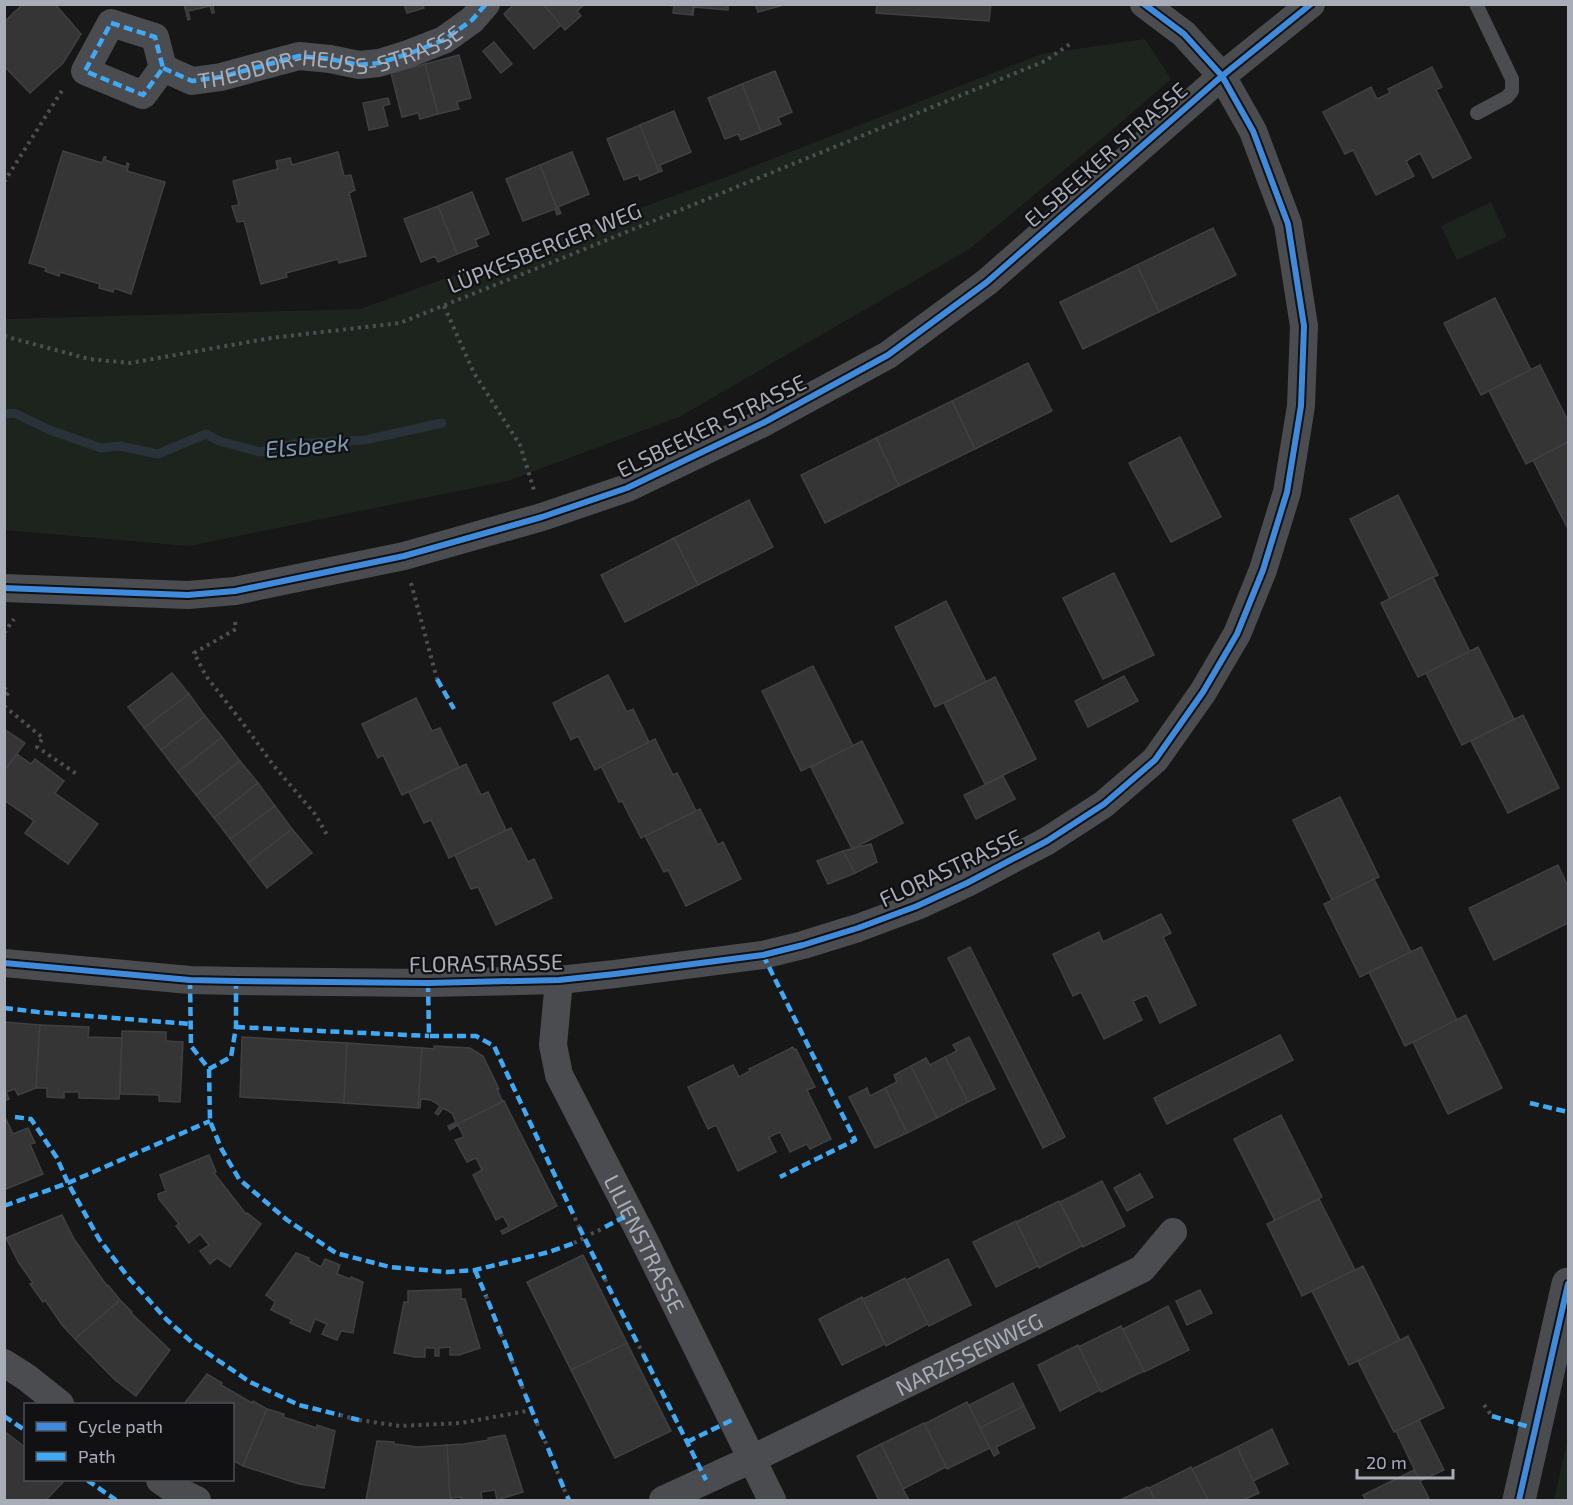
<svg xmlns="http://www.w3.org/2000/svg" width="1573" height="1505" font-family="'Exo 2',sans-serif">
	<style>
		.green { fill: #1d241e }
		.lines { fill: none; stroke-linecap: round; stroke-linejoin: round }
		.stream { stroke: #2a3239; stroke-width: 9 }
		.building { fill: #353536; stroke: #3f4043; stroke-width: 1.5 }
		.path { stroke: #4d4e52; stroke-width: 4; stroke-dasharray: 3 4.5; stroke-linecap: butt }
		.service { stroke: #4b4c50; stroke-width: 14 }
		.minor { stroke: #4b4c50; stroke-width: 28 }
		.tertiary { stroke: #4b4c50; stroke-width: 33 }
		.quiet { stroke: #3fa9f5; stroke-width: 4.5; stroke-dasharray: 9 4.5; stroke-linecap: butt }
		.cycleway-casing { stroke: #111113; stroke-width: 10 }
		.cycleway { stroke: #408adc; stroke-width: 6 }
		.labels { text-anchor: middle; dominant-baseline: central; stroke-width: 4.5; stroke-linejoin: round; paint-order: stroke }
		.street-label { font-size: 22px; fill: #a8adb8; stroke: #111113 }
		.water-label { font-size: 24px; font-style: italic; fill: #7f9bb3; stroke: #111113 }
	</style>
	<rect width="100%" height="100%" fill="#171717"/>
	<g class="green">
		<path d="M1145,39l26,40 -67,58 -136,113 -289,167 -172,64 -318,65 -184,-16v-211l355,-10 366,-132 316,-123z"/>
		<path d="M1491,202l16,35 -50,23 -16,-34z"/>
		<path d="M1568,1438v62h-14z"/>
	</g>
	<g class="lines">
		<path class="stream" d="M4,414l10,-1 36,17 51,18 19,-2 38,8 48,-20 13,7 41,11 34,-8 71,-4 77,-17"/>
	</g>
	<g class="building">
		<path d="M23,4h32l26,30 -18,29 -33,30 -26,-27v-44z"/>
		<path d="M184,4h29l1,9h-2l-2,-7 -22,5 2,8 -2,1z"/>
		<path d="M404,4h18l2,4 -17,5z"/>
		<path d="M514,4h29l18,21 -27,24 -30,-35z"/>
		<path d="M543,4h42l-8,7 4,5 -16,14z"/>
		<path d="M659,4h34l-1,11 -19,-2 1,-7z"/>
		<path d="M693,4h35v6l-34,-3 -1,8h-1z"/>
		<path d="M755,4h29v1l-26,7z"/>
		<path d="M877,4h114l-2,17 -113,-8z"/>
		<path d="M494,42l18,22 -11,9 -18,-22z"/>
		<path d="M459,55l12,43 -14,4 2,7 -21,5 -13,-50z"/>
		<path d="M425,64l13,50 -18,5 -2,-6 -16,4 -11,-44z"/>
		<path d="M1432,67l10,20 -6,3 35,68 -38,20 -13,-25 -14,8 8,15 -38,19 -23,-45 -8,4 -22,-42 48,-25 6,12 13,-6 -2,-4z"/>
		<path d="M775,71l17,41 -14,6 3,6 -20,8 -19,-48z"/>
		<path d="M742,84l19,48 -20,8 -3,-6 -13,5 -17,-41z"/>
		<path d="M388,98l2,6 -7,2 5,20 -19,4 -6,-27z"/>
		<path d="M674,111l17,41 -31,13 2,6 -3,1 -19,-47z"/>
		<path d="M640,125l19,47 -19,8 -2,-5 -14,5 -17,-41z"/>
		<path d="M63,151l39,12 2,-6h2l-1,3 21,7 1,-4 2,1 -2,7 38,11 -34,112 -17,-6 -1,4 -14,-4 1,-4 -40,-12 -1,4 -14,-5 1,-3 -17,-5z"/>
		<path d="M338,152l6,24 7,-1 4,15 -6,3 17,63 -27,7 -1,-4 -52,14 1,4 -26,7 -17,-63 -7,1 -5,-16 7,-1 -6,-24 45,-12 -2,-8 14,-3 2,7z"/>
		<path d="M572,152l17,42 -31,13 3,6 -2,1 -19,-49z"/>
		<path d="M540,165l19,49 -2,1 -2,-6 -32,12 -17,-42z"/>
		<path d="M472,192l17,42 -14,6 3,6 -21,8 -19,-48z"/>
		<path d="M438,206l19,48 -19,8 -3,-6 -14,6 -17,-43z"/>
		<path d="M1213,228l23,47 -77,37 -22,-47z"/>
		<path d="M1137,265l22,47 -76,37 -23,-47z"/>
		<path d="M1495,298l36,72 -50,25 -37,-72z"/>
		<path d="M1028,363l24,48 -77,38 -23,-48z"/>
		<path d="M1540,365l28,56v21l-42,22 -37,-73z"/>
		<path d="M952,401l23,48 -76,37 -23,-48z"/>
		<path d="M1180,437l41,80 -50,25 -42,-79z"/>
		<path d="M876,438l23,48 -74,37 -24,-48z"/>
		<path d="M1568,442v87l-35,-69z"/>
		<path d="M1398,495l40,80 -48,24 -40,-80z"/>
		<path d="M749,500l24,47 -75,38 -24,-47z"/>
		<path d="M674,538l24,47 -73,37 -24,-47z"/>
		<path d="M1114,573l40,82 -51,24 -40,-81z"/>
		<path d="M1433,577l37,75 -52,25 -37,-74z"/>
		<path d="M946,601l40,81 -51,25 -40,-80z"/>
		<path d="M1478,647l36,72 -52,26 -36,-72z"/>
		<path d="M813,666l40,80 -52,25 -39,-80z"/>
		<path d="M172,673l17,21 -45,34 -16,-21z"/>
		<path d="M608,675l19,37 6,-3 16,33 -54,28 -17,-34 -7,4 -18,-37z"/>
		<path d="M1124,676l14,25 -50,26 -13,-26z"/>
		<path d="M995,677l41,82 -51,25 -41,-81z"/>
		<path d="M189,694l16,22 -44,34 -17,-22z"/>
		<path d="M416,698l16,33 8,-3 19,39 -57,28 -19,-40 -5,3 -16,-34z"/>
		<path d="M1523,715l36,73 -51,25 -37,-72z"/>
		<path d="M205,716l17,21 -44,35 -17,-22z"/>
		<path d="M4,729l21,14 -21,28z"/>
		<path d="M222,737l18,24 -44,34 -18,-23z"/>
		<path d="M655,739l18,36 4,-2 19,38 -55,27 -19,-37 -3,1 -18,-36z"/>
		<path d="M862,741l41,82 -51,26 -41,-82z"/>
		<path d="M17,754l14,10 4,-5 29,22 -9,12 43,31 -30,40 -43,-31 9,-12 -30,-21v-29z"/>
		<path d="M240,761l18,22 -44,35 -18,-23z"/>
		<path d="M466,764l15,31 7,-3 18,38 -57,28 -18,-38 -7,3 -15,-31z"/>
		<path d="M1003,776l12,23 -39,20 -12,-24z"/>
		<path d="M258,783l17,23 -45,33 -16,-21z"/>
		<path d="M1340,797l39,80 -47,23 -39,-80z"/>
		<path d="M275,806l17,23 -44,34 -18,-24z"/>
		<path d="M700,809l18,36 5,-3 18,37 -55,27 -18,-36 -4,2 -19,-36z"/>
		<path d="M511,828l17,34 6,-3 18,39 -56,27 -18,-38 -7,2 -16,-34z"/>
		<path d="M292,829l20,24 -45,35 -19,-25z"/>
		<path d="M871,844l6,18 -22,11 -12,-22z"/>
		<path d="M843,851l12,22 -27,11 -11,-23z"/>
		<path d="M1558,865l10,22v36l-74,37 -25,-52z"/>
		<path d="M1374,879l37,73 -51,25 -36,-73z"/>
		<path d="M1161,914l10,19 -8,4 33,68 -36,18 -13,-28 -14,6 9,19 -38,19 -23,-47 -8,4 -20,-42 46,-22 4,10z"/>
		<path d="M970,947l95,190 -22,11 -95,-190z"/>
		<path d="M1421,947l36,73 -52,26 -36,-74z"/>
		<path d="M1466,1015l36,73 -54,26 -35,-72z"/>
		<path d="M4,1022l36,3 -4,63 -18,7 -3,-6 -9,3 3,7 -5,2z"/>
		<path d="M40,1025l49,2 -1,10 34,1 -3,61 -40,-1v-6h-15v6l-17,-1v-9h-11z"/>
		<path d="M122,1031l44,1v9l17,1 -3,60 -21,-1v-6l-39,-1z"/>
		<path d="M1280,1035l13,25 -126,64 -13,-26z"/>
		<path d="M242,1037l105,6 -3,60 -104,-6z"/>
		<path d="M969,1037l26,52 -27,13 -23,-45 12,-6 -4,-6z"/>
		<path d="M347,1043l75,5 -4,60 -74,-5z"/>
		<path d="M434,1046l36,2 13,8 16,33h-2l5,11 2,1 -55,27 -1,-2 8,-4 -4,-9 -9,-5 -5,7 -3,-2 5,-7 -9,-6 -10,-1 -1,9h-2l4,-60 12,1z"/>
		<path d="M793,1047l1,3 2,-1 19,38 -8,3 24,49 -21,10 -3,-5 -17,8 -10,-20 -11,5 7,15 -38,19 -22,-46 -8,4 -20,-42 45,-22 6,12 11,-6 -1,-2z"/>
		<path d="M945,1057l23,45 -31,16 -26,-52 15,-8 4,7z"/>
		<path d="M911,1066l26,52 -30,15 -22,-45 12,-6 -3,-7z"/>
		<path d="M867,1088l3,8 15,-8 22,45 -32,15 -26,-51z"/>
		<path d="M504,1101l53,105 -54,28 -2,-3 8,-4 -6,-11 -7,4 -23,-45 9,-5 -6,-12 -9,4 -12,-22 9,-3 -6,-12 -8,5 -1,-2z"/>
		<path d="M4,1115l9,19 15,-6 7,15 -5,1 13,30 -39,16z"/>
		<path d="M1281,1115l41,82 -47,24 -41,-82z"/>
		<path d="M209,1155l7,17 -2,1 32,41 1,-1 14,11 -31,43 -13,-9 -7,6 -10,-13 9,-6 -9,-11 -11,9 -13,-17 3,-2 -20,-25 -1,-5 8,-3 -6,-16z"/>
		<path d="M1140,1174l13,23 -26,14 -13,-23z"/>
		<path d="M1102,1181l23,45 -42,21 -23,-45z"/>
		<path d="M1319,1199l36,71 -53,26 -35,-72z"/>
		<path d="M1059,1201l23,45 -43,22 -23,-46z"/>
		<path d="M62,1215l12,24 33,47 1,-1 12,15 -45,39 -13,-14 -17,-25 -2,2 -13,-18 3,-1 -14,-20 -13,-25z"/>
		<path d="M1016,1221l22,45 -42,21 -23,-45z"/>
		<path d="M296,1253l13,5 -1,2 13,7 4,-8 15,6 -3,9 13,5 1,-2 12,5 -10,51 -12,-2 -4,9 -15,-6 5,-10 -12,-5 -5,13 -20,-9 2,-3 -21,-10 4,-8 -9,-7z"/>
		<path d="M583,1255l44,88 -56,27 -44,-88z"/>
		<path d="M948,1259l23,46 -42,21 -23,-46z"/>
		<path d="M1363,1266l37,74 -51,25 -37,-74z"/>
		<path d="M905,1278l23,46 -42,22 -23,-47z"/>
		<path d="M461,1289v10h4l15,49 -21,7h-9v-8l-11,1v8h-4v-8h-10v9h-10l-21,-4 10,-51h4v-11z"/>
		<path d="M1200,1290l12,23 -25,12 -11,-24z"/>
		<path d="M862,1297l23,47 -43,21 -23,-46z"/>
		<path d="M120,1300l12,12 -1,1 39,37 -34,46 -21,-16 -40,-41z"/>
		<path d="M1168,1306l21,44 -45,22 -21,-43z"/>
		<path d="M1121,1326l23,45 -43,21 -23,-45z"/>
		<path d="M1408,1336l36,72 -50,24 -36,-71z"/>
		<path d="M627,1343l44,88 -56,27 -44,-88z"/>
		<path d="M1078,1345l22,45 -40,21 -22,-46z"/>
		<path d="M207,1374l15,9 -1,2 31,18 1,-2 14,8 -24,57 -11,-6v-56h-48z"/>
		<path d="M1013,1383l11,23 -44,22 -11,-23z"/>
		<path d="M967,1402l23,46 -43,21 -23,-45z"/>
		<path d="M1024,1406l11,22 -39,19 3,6 -5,3 -14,-28z"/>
		<path d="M267,1409l17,5 -1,3 34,11v-3l18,6 -11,57 -25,-4 -56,-18z"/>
		<path d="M1419,1420l25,50 -24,11 -24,-50z"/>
		<path d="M924,1423l22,44 -43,22 -22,-45z"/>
		<path d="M1272,1429l16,35 -35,17 -16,-34z"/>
		<path d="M4,1431l22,17v32h39l-19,20h-42z"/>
		<path d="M505,1435l18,57 -26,8 -2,-10 -14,2 1,8h-21v-3l-10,1 1,2h-2l-3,-55 17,-1 25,-4 -1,-2z"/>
		<path d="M377,1441l17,1v2l24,3 29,-2 3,55h-84z"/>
		<path d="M881,1444l22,45 6,11h-30l-22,-44z"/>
		<path d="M1237,1447l22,46 -16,7h-35l-16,-31z"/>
		<path d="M1191,1467l17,33h-53l-6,-12z"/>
		<path d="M1414,1470l15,28 -5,2h-58l-3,-5z"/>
		<path d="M1148,1487l7,13h-35z"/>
	</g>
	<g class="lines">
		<g class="path">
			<path d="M4,182l59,-93"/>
			<path d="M444,306l30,67 46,72 14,45"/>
			<path d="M4,336l85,23 41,4 141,-25 129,-15 170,-68 475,-194 25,-17"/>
			<path d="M411,583l26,96"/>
			<path d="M235,622l1,7 -42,24 12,23 36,46 32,44 41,48 12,21"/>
			<path d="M4,633l10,-14"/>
			<path d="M4,688l5,4 -5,6"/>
			<path d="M4,706l39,32 -6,9 41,28"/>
			<path d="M575,1218l4,9"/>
			<path d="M591,1234l13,-6"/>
			<path d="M574,1243l10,-5"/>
			<path d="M605,1279l3,7"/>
			<path d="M486,1296l2,5"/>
			<path d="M501,1334l3,6"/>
			<path d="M639,1346l4,8"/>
			<path d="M512,1361l2,6"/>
			<path d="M522,1386l3,8"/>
			<path d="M1484,1405l8,11"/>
			<path d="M340,1415l11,3"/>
			<path d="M359,1420l41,6 61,-3 71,-13"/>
			<path d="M537,1423l3,8"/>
			<path d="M545,1441l3,7"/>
			<path d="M557,1471l3,8"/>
			<path d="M564,1489l3,7"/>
		</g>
		<path class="service" d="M1476,4l36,75v12l-5,6 -30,16"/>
		<g class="minor">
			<path d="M111,23l44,14 8,31 -20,27 -58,-24z"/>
			<path id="s1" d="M163,68l29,13 29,-4 78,-21 31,3 29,6 20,-2 29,-9 36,-14 28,-20 14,-16"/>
			<path d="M4,588l184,7 47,-4 169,-35 138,-39 85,-29 136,-65 125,-68 99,-73 235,-206 89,-72"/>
			<path d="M4,963l186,17 46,1 192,2 131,-3 56,-6 148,-19 40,-10 55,-17 59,-22 50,-23 80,-42 57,-37 51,-44 48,-68 34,-58 26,-64 24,-78 14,-86 3,-80 -16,-102 -35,-93 -31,-55 -38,-42 -40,-30"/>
			<path id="s2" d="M559,980l-6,65 6,30 87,169 126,256"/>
			<path d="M4,1363l22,14 34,27"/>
			<path d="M160,1480l10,7 27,13"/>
			<path id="s3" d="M663,1500l89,-41 390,-190 31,-37"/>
		</g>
		<path class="tertiary" d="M1519,1500l49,-216"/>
		<g class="quiet">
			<path d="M111,23l44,14 8,31 -20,27 -58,-24z"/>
			<path d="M163,68l29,13 29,-4 78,-21 31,3 29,6 20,-2 29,-9 36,-14 28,-20 14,-16"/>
			<path d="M437,679l17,30"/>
			<path d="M763,955l92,185 -75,37"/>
			<path d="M190,980l1,66 18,23 22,-12 5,-30v-46"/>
			<path d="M428,983l1,53h47l18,10 81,172"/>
			<path d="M4,1008l34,4 152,12"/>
			<path d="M236,1027l193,9"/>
			<path d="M209,1069l1,52 11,27 18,31 48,41 49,33 54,14 57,5 28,-2 74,-18 25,-9"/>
			<path d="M1530,1103l38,9"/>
			<path d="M15,1117l16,2 26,39 11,25 31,56 29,38 39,43 27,24 56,38 49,23 41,10"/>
			<path d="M4,1206l64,-23 142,-62"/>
			<path d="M579,1227l26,52"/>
			<path d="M605,1227l25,-13"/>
			<path d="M475,1270l11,26"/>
			<path d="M608,1286l31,60"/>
			<path d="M488,1301l13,33"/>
			<path d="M504,1340l8,21"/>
			<path d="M643,1354l63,126"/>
			<path d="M514,1367l8,19"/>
			<path d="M525,1394l12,29"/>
			<path d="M4,1416l22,15"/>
			<path d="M1492,1416l44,13"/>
			<path d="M351,1418l8,2"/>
			<path d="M540,1431l5,10"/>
			<path d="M687,1442l45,-22"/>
			<path d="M548,1448l9,23"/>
			<path d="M560,1479l4,10"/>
			<path d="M87,1480l29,20"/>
			<path d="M567,1496l2,4"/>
		</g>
		<g class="cycleway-casing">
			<g id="cycleway">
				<path d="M4,588l184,7 47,-4 169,-35 138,-39 85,-29 136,-65 125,-68 99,-73 235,-206 89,-72"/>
				<path d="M4,963l186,17 46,1 192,2 131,-3 56,-6 148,-19 40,-10 55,-17 59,-22 50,-23 80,-42 57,-37 51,-44 48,-68 34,-58 26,-64 24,-78 14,-86 3,-80 -16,-102 -35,-93 -31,-55 -38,-42 -40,-30"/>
				<path d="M1519,1500l49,-216"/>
			</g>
		</g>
		<use href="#cycleway" class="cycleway"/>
	</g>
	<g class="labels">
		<g class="street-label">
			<text stroke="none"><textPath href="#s1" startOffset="174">THEODOR-HEUSS-STRASSE</textPath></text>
			<text transform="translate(1105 154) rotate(-41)">ELSBEEKER STRASSE</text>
			<text transform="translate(544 247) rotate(-22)">LÜPKESBERGER WEG</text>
			<text transform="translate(711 425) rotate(-26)">ELSBEEKER STRASSE</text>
			<text transform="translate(950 867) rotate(-25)">FLORASTRASSE</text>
			<text transform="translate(486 962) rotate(-1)">FLORASTRASSE</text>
			<text stroke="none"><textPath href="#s2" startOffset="285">LILIENSTRASSE</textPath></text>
			<text stroke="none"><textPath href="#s3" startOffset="339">NARZISSENWEG</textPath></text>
		</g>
		<g class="water-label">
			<text transform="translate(307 445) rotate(-5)">Elsbeek</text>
		</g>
	</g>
	<rect width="1573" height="1505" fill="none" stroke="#a8adb8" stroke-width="12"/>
	<rect x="24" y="1403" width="210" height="78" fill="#111113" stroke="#4d4f55" stroke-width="1.5"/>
	<rect x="36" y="1422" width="30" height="9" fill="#408adc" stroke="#4d4f55" stroke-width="1.5"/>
	<text x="78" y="1433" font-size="18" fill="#a8adb8">Cycle path</text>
	<rect x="36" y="1452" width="30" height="9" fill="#3fa9f5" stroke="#4d4f55" stroke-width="1.5"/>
	<text x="78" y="1463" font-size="18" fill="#a8adb8">Path</text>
	<path d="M1357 1469v9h96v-9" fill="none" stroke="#a8adb8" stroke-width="3"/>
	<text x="1366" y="1469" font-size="18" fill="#a8adb8" stroke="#111113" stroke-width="4.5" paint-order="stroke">20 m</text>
</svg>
